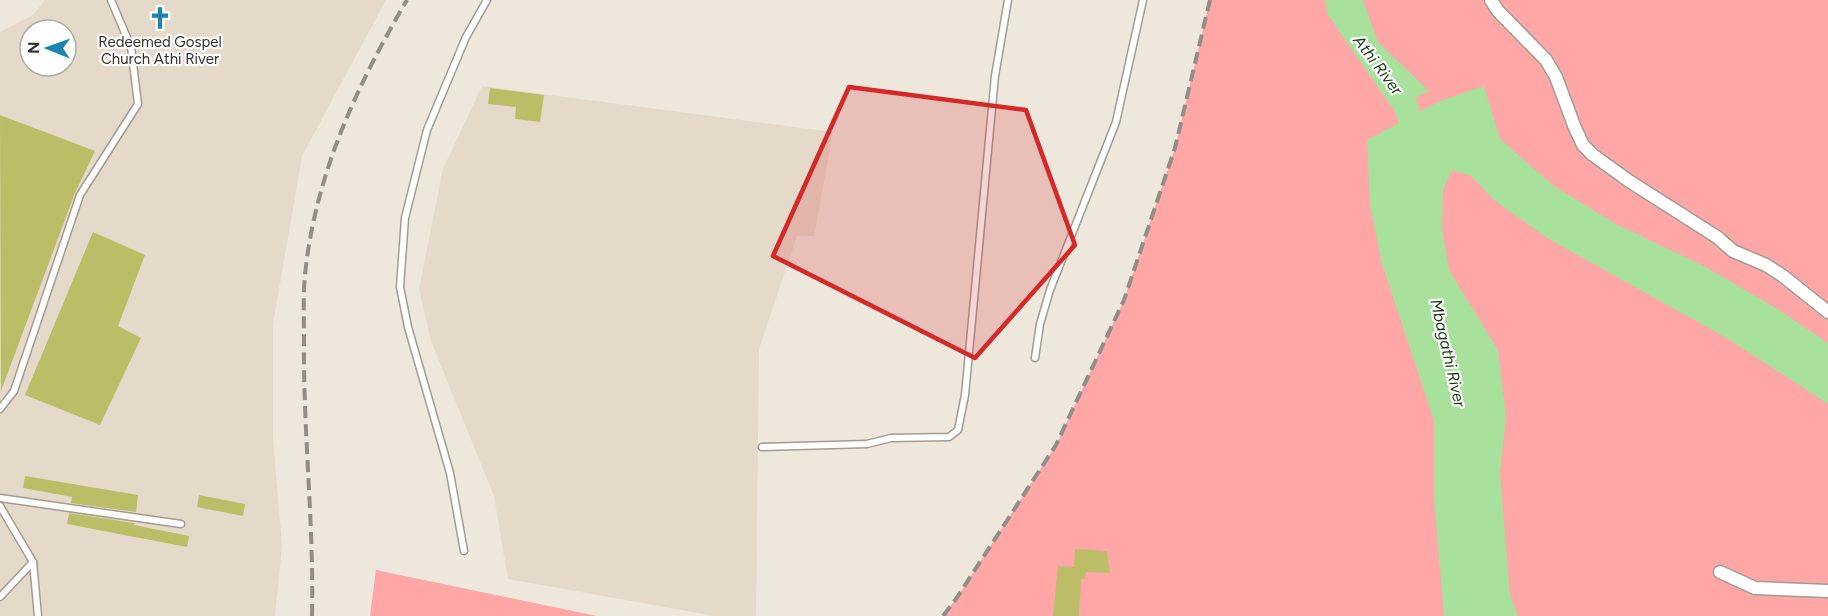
<svg xmlns="http://www.w3.org/2000/svg" width="1828" height="616" font-family="Figtree,sans-serif">
	<style>
		.built { fill: #e5dac9; fill-rule: evenodd }
		.green { fill: #ffa6a6 }
		.water { fill: #a8e19c }
		.lines { fill: none; stroke-linecap: round; stroke-linejoin: round }
		.river { stroke: #a8e19c; stroke-width: 24 }
		.building { fill: #bcbe67 }
		.service-casing { stroke: #a29c92; stroke-width: 9 }
		.minor-casing { stroke: #a29c92; stroke-width: 15 }
		.service { stroke: #fff; stroke-width: 6 }
		.minor { stroke: #fff; stroke-width: 12 }
		.rail { stroke: #928e86; stroke-width: 4; stroke-dasharray: 12 6; stroke-linecap: butt }
		.marked { fill: #d62828; fill-opacity: 0.2; stroke: #d62828; stroke-width: 4.5; stroke-linejoin: round }
		.labels { text-anchor: middle; dominant-baseline: central; stroke-width: 4.5; stroke-linejoin: round; paint-order: stroke }
		.poi-label { font-size: 15px; fill: #312f2b; stroke: #fff }
		.water-label { font-size: 16px; font-style: italic; fill: #153a0c; stroke: #fff }
	</style>
	<rect width="100%" height="100%" fill="#ede7dc"/>
	<g class="built">
		<path d="M45,0h341l-84,156 -29,168v113l9,109 -7,70h-275v-584l33,-17zM30,30h36v36h-36z"/>
		<path d="M482,86l351,46 -19,104h-17l-38,113 -3,267h-41l-207,-37 -14,-83 -63,-155 -12,-52 24,-120z"/>
	</g>
	<g class="green">
		<path d="M1210,0h618v616h-885l13,-17 100,-154 68,-145 51,-152z"/>
		<path d="M376,570l221,46h-227z"/>
	</g>
	<g class="water">
		<path d="M1325,0h38l15,42 51,49 -36,18 -65,-94z"/>
		<path d="M1484,86l16,53 54,47 62,38 86,41 74,43 52,35v61l-98,-64 -183,-102 -53,-38 -23,-24 -19,-6 -9,20 -1,38 7,42 49,80 8,67 -6,56 10,122 8,21h-74l-10,-118v-77l-52,-157 -12,-59 -3,-65 73,-39z"/>
	</g>
	<g class="lines">
		<path class="river" d="M1388,75l13,16 18,56"/>
	</g>
	<g class="building">
		<path d="M490,88l54,7 -4,27 -25,-3 1,-12 -28,-3z"/>
		<path d="M0,115l95,36 -20,42 -74,198z"/>
		<path d="M93,232l52,23 -27,71 23,12 -41,87 -75,-30z"/>
		<path d="M25,476l113,19 -2,17 -65,-9 1,-6 -49,-9z"/>
		<path d="M199,495l46,9 -2,12 -46,-9z"/>
		<path d="M69,513l65,10v2l55,11 -2,11 -120,-23z"/>
		<path d="M1075,549l32,2 3,22 -24,-1 -1,7h-4l-2,37h-26l5,-50 16,1z"/>
	</g>
	<g class="lines">
		<g class="service-casing">
			<g id="service">
				<path d="M1035,358l5,-34 10,-34 66,-168 27,-122"/>
				<path d="M0,409l14,-18 66,-196 58,-91 -7,-57 -20,-47"/>
				<path d="M762,447l105,-3 24,-6 58,-1 9,-7 7,-35 30,-319 13,-76"/>
				<path d="M0,498l181,26"/>
				<path d="M0,506l33,56 5,54"/>
				<path d="M464,551l-14,-78 -42,-146 -8,-40 5,-69 22,-88 39,-93 21,-37"/>
				<path d="M0,597l33,-35"/>
			</g>
		</g>
		<g class="minor-casing">
			<g id="minor">
				<path d="M1491,0l7,11 48,49 10,17 19,51 8,17 10,10 36,26 88,56 16,14 33,14 17,11 45,36"/>
				<path d="M1720,572l35,16 73,3"/>
			</g>
		</g>
		<use href="#service" class="service"/>
		<use href="#minor" class="minor"/>
		<g class="rail">
			<path d="M312,616c2,-93 -9,-185 -8,-277 0,-21 -1,-43 1,-64 10,-100 52,-190 102,-275"/>
			<path d="M943,616l13,-17 100,-154 68,-145 51,-152 35,-148"/>
		</g>
	</g>
	<path class="marked" d="M849,87l177,23 49,135 -100,113 -202,-102z"/>
	<defs>
		<g id="church-bare" transform="scale(1.8)"><path d="M-1.2-6h2.4v3.5h3.3v2.4h-3.3V6h-2.4V-.1h-3.3v-2.4h3.3Z" fill="#1b84ad" stroke="#fff" stroke-width="2.5" paint-order="stroke"/></g>
	</defs>
	<g fill-rule="evenodd">
		<use href="#church-bare" x="160" y="18"/>
	</g>
	<g class="labels">
		<g class="poi-label">
			<text x="160" y="42">Redeemed Gospel<tspan x="160" dy="17">Church Athi River</tspan></text>
		</g>
		<g class="water-label">
			<text transform="translate(1378 65) rotate(53)">Athi River</text>
			<text transform="translate(1448 353) rotate(77)">Mbagathi River</text>
		</g>
	</g>
	<g transform="translate(48 48) rotate(271)"><circle r="28" fill="#ffffff" stroke="#adacaa" stroke-width="1.5"/>
	<path d="M0-4.5L10 22L0 15L-10 22Z" fill="#1b84ad"/>
	<text y="-9" font-size="16" font-weight="bold" text-anchor="middle" fill="#312f2b">N</text>
	</g>
</svg>
